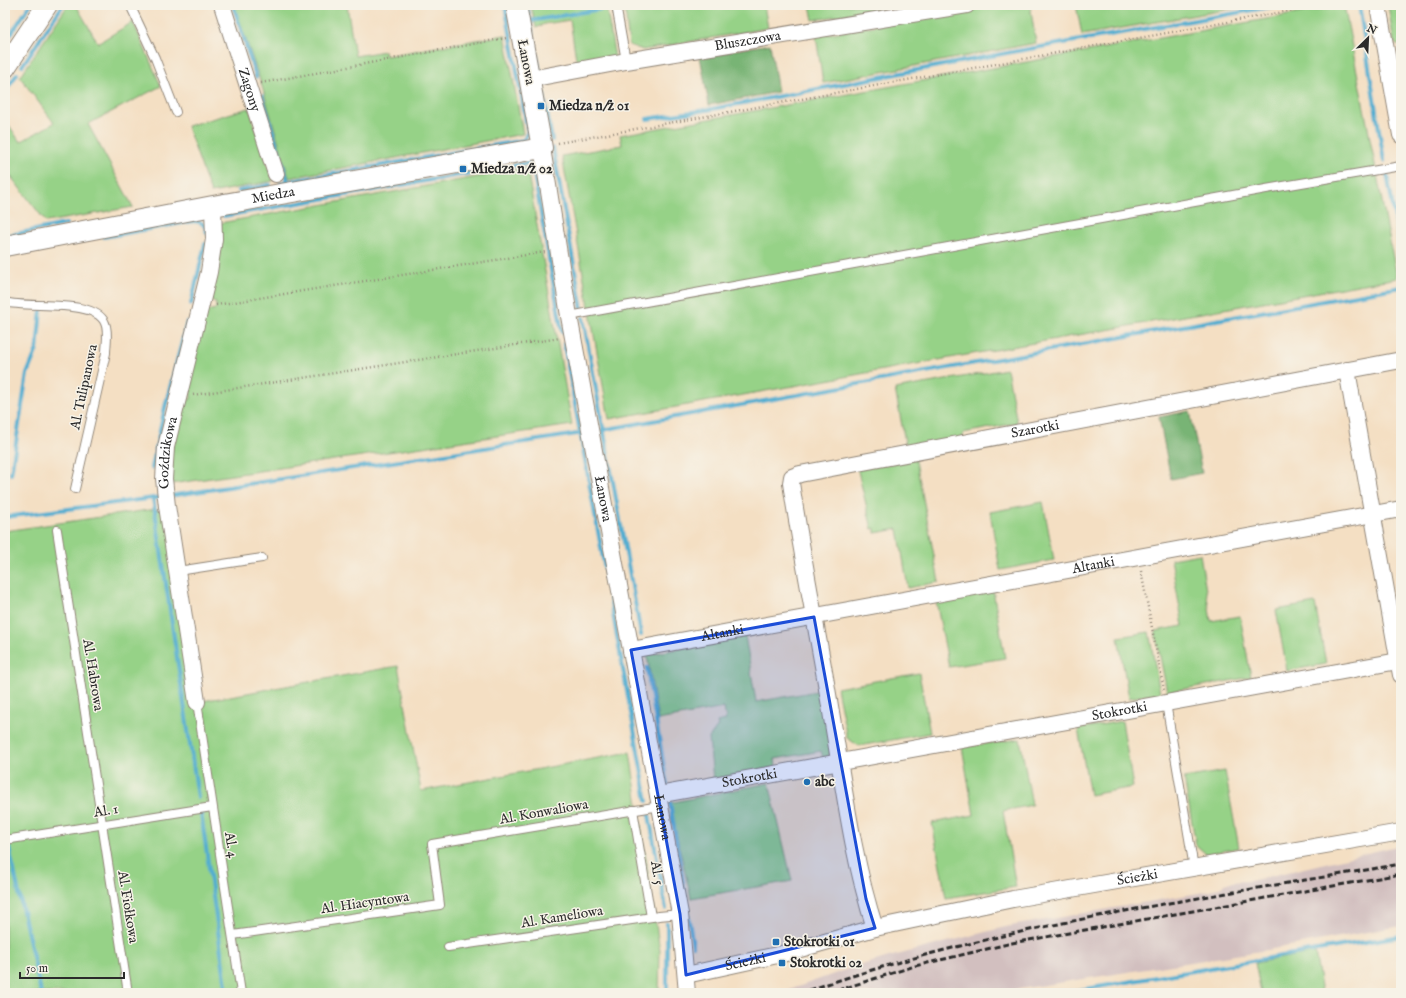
<svg xmlns="http://www.w3.org/2000/svg" width="1406" height="998" font-family="'IM FELL English',serif">
	<style>
		.industrial { fill: #d2bfbf }
		.green { fill: #96d287; stroke: #607e59 }
		.forest { fill: #78b474; stroke: #527050 }
		.lines { fill: none; stroke-linecap: round; stroke-linejoin: round }
		.stream { stroke: #52add0; stroke-width: 4 }
		.service-casing { stroke: #908577; stroke-width: 10 }
		.minor-casing { stroke: #908577; stroke-width: 18 }
		.tertiary-casing { stroke: #908577; stroke-width: 22 }
		.path { stroke: #908577; stroke-width: 2.5; stroke-dasharray: 1 3; stroke-linecap: butt }
		.service { stroke: #fff; stroke-width: 8 }
		.minor { stroke: #fff; stroke-width: 16 }
		.tertiary { stroke: #fff; stroke-width: 20 }
		.rail { stroke: #2b2b2b; stroke-width: 3; stroke-dasharray: 6 3; stroke-linecap: butt }
		.marked { fill: #1d4ed8; fill-opacity: 0.2; stroke: #1d4ed8; stroke-width: 3; stroke-linejoin: round }
		.poi-dot { fill: #1f6fb2; stroke: #f7f3e8; stroke-width: 1.5 }
		.labels { text-anchor: middle; dominant-baseline: central; stroke-width: 3; stroke-linejoin: round; paint-order: stroke }
		.street-label { font-size: 14px; fill: #2b2b2b; stroke: #f7f3e8 }
		.poi-label { font-size: 14px; font-weight: bold; fill: #2b2b2b; stroke: #f7f3e8; text-anchor: start }
	</style>
	<rect width="100%" height="100%" fill="#f7f3e8"/>
	<filter id="ink" filterUnits="userSpaceOnUse"><feTurbulence type="fractalNoise" baseFrequency=".025" numOctaves="2"/><feDisplacementMap in="SourceGraphic" scale="8" xChannelSelector="R" yChannelSelector="G"/><feConvolveMatrix kernelMatrix="1 2 1 2 8 2 1 2 1" color-interpolation-filters="sRGB"/></filter>
	<filter id="wash" filterUnits="userSpaceOnUse"><feTurbulence type="fractalNoise" baseFrequency=".012" numOctaves="4" result="noise"/><feDisplacementMap in="SourceGraphic" scale="16" xChannelSelector="R" yChannelSelector="G"/><feGaussianBlur stdDeviation="0.9" result="paint"/><feColorMatrix in="noise" values="0 0 0 0 0 0 0 0 0 0 0 0 0 0 0 0 0 1.4 0 .05"/><feComposite in="paint" operator="in"/></filter>
	<g filter="url(#wash)">
		<rect width="100%" height="100%" fill="#f4dfc3"/>
		<path class="industrial" d="M1401,845v81l-134,24 -273,43h-213l64,-23 44,-13 116,-30 205,-36 20,-9 20,-1z"/>
		<g class="green">
			<path d="M68,5h8l22,38 35,-21 28,64 -73,38 45,83 -87,15 -41,-53v-50l15,23 34,-19 -34,-46z"/>
			<path d="M234,5h113l8,51 30,-5 1,5 119,-21 18,99 -234,44 -28,-95z"/>
			<path d="M531,5h75l9,53 -38,7 -7,-45 -25,4 -9,4z"/>
			<path d="M647,5h117l4,23 -125,22 -14,-5 -4,-36z"/>
			<path d="M810,5h92l-89,15z"/>
			<path d="M994,5h36l6,38 -213,40 -7,-47z"/>
			<path d="M1076,5h177l-171,30z"/>
			<path d="M1344,5l53,273 -788,141 -47,-263 60,-11 -2,-10z"/>
			<path d="M1388,5h13v42l-7,-4z"/>
			<path d="M249,108l24,73 -62,12 -24,-67z"/>
			<path d="M527,168l45,257 -401,59 -1,-26 12,-53 5,-5 4,-1 -1,-10 -3,-7 19,-71 10,-2v-6l-4,-3 8,-77z"/>
			<path d="M1007,369l10,54 -54,10v6l-57,8 -11,-58z"/>
			<path d="M915,456l24,126 -31,6 -10,-59 -23,4v-5l-3,1 -15,-62z"/>
			<path d="M1043,502l11,58 -54,10 -10,-58z"/>
			<path d="M169,509l28,193 201,-36 23,125 209,-39 30,199 -1,42h-654v-462l143,-21z"/>
			<path d="M1200,554l11,67 29,-5 11,61 -84,15 -12,-61 28,-5 -12,-67z"/>
			<path d="M993,590l12,68 -56,9 -13,-66z"/>
			<path d="M1315,603l11,61 -39,7 -11,-61z"/>
			<path d="M1149,632l11,61 -31,5 -11,-61z"/>
			<path d="M745,636l11,66 67,-12 9,59 -4,8 -5,1 -2,-7 -46,8 1,8 -63,12 -4,-41 9,-12 -1,-4 9,-2 -2,-12 -66,12 -11,-65z"/>
			<path d="M919,673l11,60 -71,13 -12,-8 -10,-50z"/>
			<path d="M1122,721l11,66 -43,8 -12,-66z"/>
			<path d="M1020,739l12,66 -29,6 13,76 -70,11 -14,-75 42,-8 -12,-68z"/>
			<path d="M1225,771l14,77 -33,6 -10,-9 -12,-67z"/>
			<path d="M769,783l23,98 -101,17 -22,-95z"/>
			<path d="M1315,952l7,41h-61l-6,-30z"/>
		</g>
		<g class="forest">
			<path d="M770,44l8,48 -69,13 -9,-49z"/>
			<path d="M1190,411l12,62 -31,6 -12,-62z"/>
		</g>
		<g class="lines">
			<g class="stream">
				<path d="M233,5l23,72"/>
				<path d="M527,5l13,68"/>
				<path d="M1359,5l25,156"/>
				<path d="M620,7l10,-2"/>
				<path d="M530,21l77,-13"/>
				<path d="M5,43l25,-38"/>
				<path d="M22,66l41,-61"/>
				<path d="M542,85l10,55"/>
				<path d="M5,92l12,-18"/>
				<path d="M262,96l26,86"/>
				<path d="M647,119l65,-10 300,-57 270,-47"/>
				<path d="M553,148l29,162"/>
				<path d="M1387,174l14,78"/>
				<path d="M281,183l243,-43 4,-8 -23,-127"/>
				<path d="M239,191l31,-6"/>
				<path d="M224,216l305,-53 4,5 29,164"/>
				<path d="M5,236l61,-12"/>
				<path d="M104,237l90,-16c9,1 11,4 13,12"/>
				<path d="M191,304l14,-60"/>
				<path d="M583,318l58,317"/>
				<path d="M564,344l83,457"/>
				<path d="M602,430l799,-143"/>
				<path d="M152,468l13,-61 22,-85"/>
				<path d="M11,474l16,-100 10,-25 4,-39"/>
				<path d="M169,496l415,-63"/>
				<path d="M153,498l45,299"/>
				<path d="M5,517l157,-20"/>
				<path d="M647,668l20,117"/>
				<path d="M670,803l23,143"/>
				<path d="M201,813l26,180"/>
				<path d="M649,815l17,94"/>
				<path d="M5,828l1,6"/>
				<path d="M9,848l32,145"/>
				<path d="M667,993v-70"/>
				<path d="M1062,993l339,-57"/>
			</g>
		</g>
	</g>
	<g filter="url(#ink)">
		<g class="lines">
			<g class="service-casing">
				<g id="service">
					<path d="M130,5l25,53 21,54"/>
					<path d="M616,5l10,56"/>
					<path d="M5,302c22,7 90,-4 100,21 4,9 1,21 1,30l-31,136"/>
					<path d="M569,316l697,-127 135,-23"/>
					<path d="M57,530l71,463"/>
					<path d="M178,571l84,-13"/>
					<path d="M197,702l44,291"/>
					<path d="M1166,703l28,165"/>
					<path d="M633,810l18,107"/>
					<path d="M5,840l207,-33"/>
					<path d="M233,935l207,-30 -8,-61 228,-38"/>
					<path d="M448,947l211,-31 21,-2"/>
				</g>
			</g>
			<g class="minor-casing">
				<g id="minor">
					<path id="s1" d="M222,5l54,169"/>
					<path d="M1378,5l23,130"/>
					<path id="s2" d="M530,79l96,-18 341,-56"/>
					<path id="s3" d="M542,148l27,168 111,598 7,79"/>
					<path d="M1347,370l54,305"/>
					<path id="s4" d="M631,650l770,-141"/>
					<path id="s5" d="M197,702l-30,-196 -3,-27 2,-32 43,-175 5,-33 -1,-33"/>
					<path id="s6" d="M658,795l740,-134"/>
					<path id="s7" d="M875,928c-22,-68 -31,-140 -43,-210 -13,-79 -29,-156 -41,-235l1,-6 8,-3 596,-113"/>
					<path id="s8" d="M686,975l96,-21 93,-26 138,-29 388,-67"/>
				</g>
			</g>
			<g class="tertiary-casing">
				<g id="tertiary">
					<path d="M5,68l42,-63"/>
					<path id="s9" d="M5,246l208,-40 329,-58 -26,-143"/>
				</g>
			</g>
			<g class="path">
				<path d="M261,83l245,-45"/>
				<path d="M558,143l764,-138"/>
				<path d="M216,305l329,-53"/>
				<path d="M193,395l367,-57"/>
				<path d="M1141,571l23,119"/>
			</g>
			<use href="#service" class="service"/>
			<use href="#minor" class="minor"/>
			<use href="#tertiary" class="tertiary"/>
			<g class="rail">
				<path d="M801,993c194,-68 398,-94 600,-129"/>
				<path d="M829,993l86,-27 97,-23 389,-69"/>
			</g>
		</g>
	</g>
	<path class="marked" d="M814,617l52,282 9,29 -189,47 -6,-61 -49,-264z"/>
	<g class="poi-dot">
		<rect x="537" y="102" width="8" height="8" rx="2"/>
		<rect x="459" y="165" width="8" height="8" rx="2"/>
		<circle cx="807" cy="782" r="4"/>
		<rect x="772" y="938" width="8" height="8" rx="2"/>
		<rect x="778" y="959" width="8" height="8" rx="2"/>
	</g>
	<g class="labels">
		<g class="street-label">
			<text stroke="none"><textPath href="#s2" startOffset="221">Bluszczowa</textPath></text>
			<text transform="translate(526 62) rotate(79)">Łanowa</text>
			<text stroke="none"><textPath href="#s1" startOffset="89">Zagony</textPath></text>
			<text stroke="none"><textPath href="#s9" startOffset="273">Miedza</textPath></text>
			<text transform="translate(84 387) rotate(-78)">Al. Tulipanowa</text>
			<text stroke="none"><textPath href="#s7" startOffset="707">Szarotki</textPath></text>
			<text stroke="none"><textPath href="#s5" startOffset="252">Goździkowa</textPath></text>
			<text stroke="none"><textPath href="#s3" startOffset="356">Łanowa</textPath></text>
			<text stroke="none"><textPath href="#s4" startOffset="470">Altanki</textPath></text>
			<text stroke="none"><textPath href="#s4" startOffset="93">Altanki</textPath></text>
			<text transform="translate(93 675) rotate(81)">Al. Habrowa</text>
			<text stroke="none"><textPath href="#s6" startOffset="469">Stokrotki</textPath></text>
			<text stroke="none"><textPath href="#s6" startOffset="93">Stokrotki</textPath></text>
			<text transform="translate(106 811) rotate(-9)">Al. 1</text>
			<text transform="translate(544 812) rotate(-10)">Al. Konwaliowa</text>
			<text stroke="none"><textPath href="#s3" startOffset="680">Łanowa</textPath></text>
			<text transform="translate(231 845) rotate(81)">Al. 4</text>
			<text transform="translate(657 873) rotate(80)">Al. 5</text>
			<text stroke="none"><textPath href="#s8" startOffset="462">Ścieżki</textPath></text>
			<text transform="translate(365 903) rotate(-8)">Al. Hiacyntowa</text>
			<text transform="translate(128 907) rotate(81)">Al. Fiołkowa</text>
			<text transform="translate(562 917) rotate(-9)">Al. Kameliowa</text>
			<text stroke="none"><textPath href="#s8" startOffset="61">Ścieżki</textPath></text>
		</g>
		<g class="poi-label">
			<text x="549" y="106">Miedza n/ż 01</text>
			<text x="471" y="169">Miedza n/ż 02</text>
			<text x="815" y="782">abc</text>
			<text x="784" y="942">Stokrotki 01</text>
			<text x="790" y="963">Stokrotki 02</text>
		</g>
	</g>
	<rect width="1406" height="998" fill="none" stroke="#f7f3e8" stroke-width="20"/>
	<g transform="translate(1368 38) rotate(24)" stroke="#f7f3e8" stroke-width="3" paint-order="stroke">
	<path d="M0-3L7 15L0 10L-7 15Z" fill="#2b2b2b"/>
	<text y="-6" font-size="11" font-weight="bold" text-anchor="middle" fill="#2b2b2b">N</text>
	</g>
	<path d="M20 972v6h104v-6" fill="none" stroke="#2b2b2b" stroke-width="2"/>
	<text x="26" y="972" font-size="12" fill="#2b2b2b" stroke="#f7f3e8" stroke-width="3" paint-order="stroke">50 m</text>
</svg>
